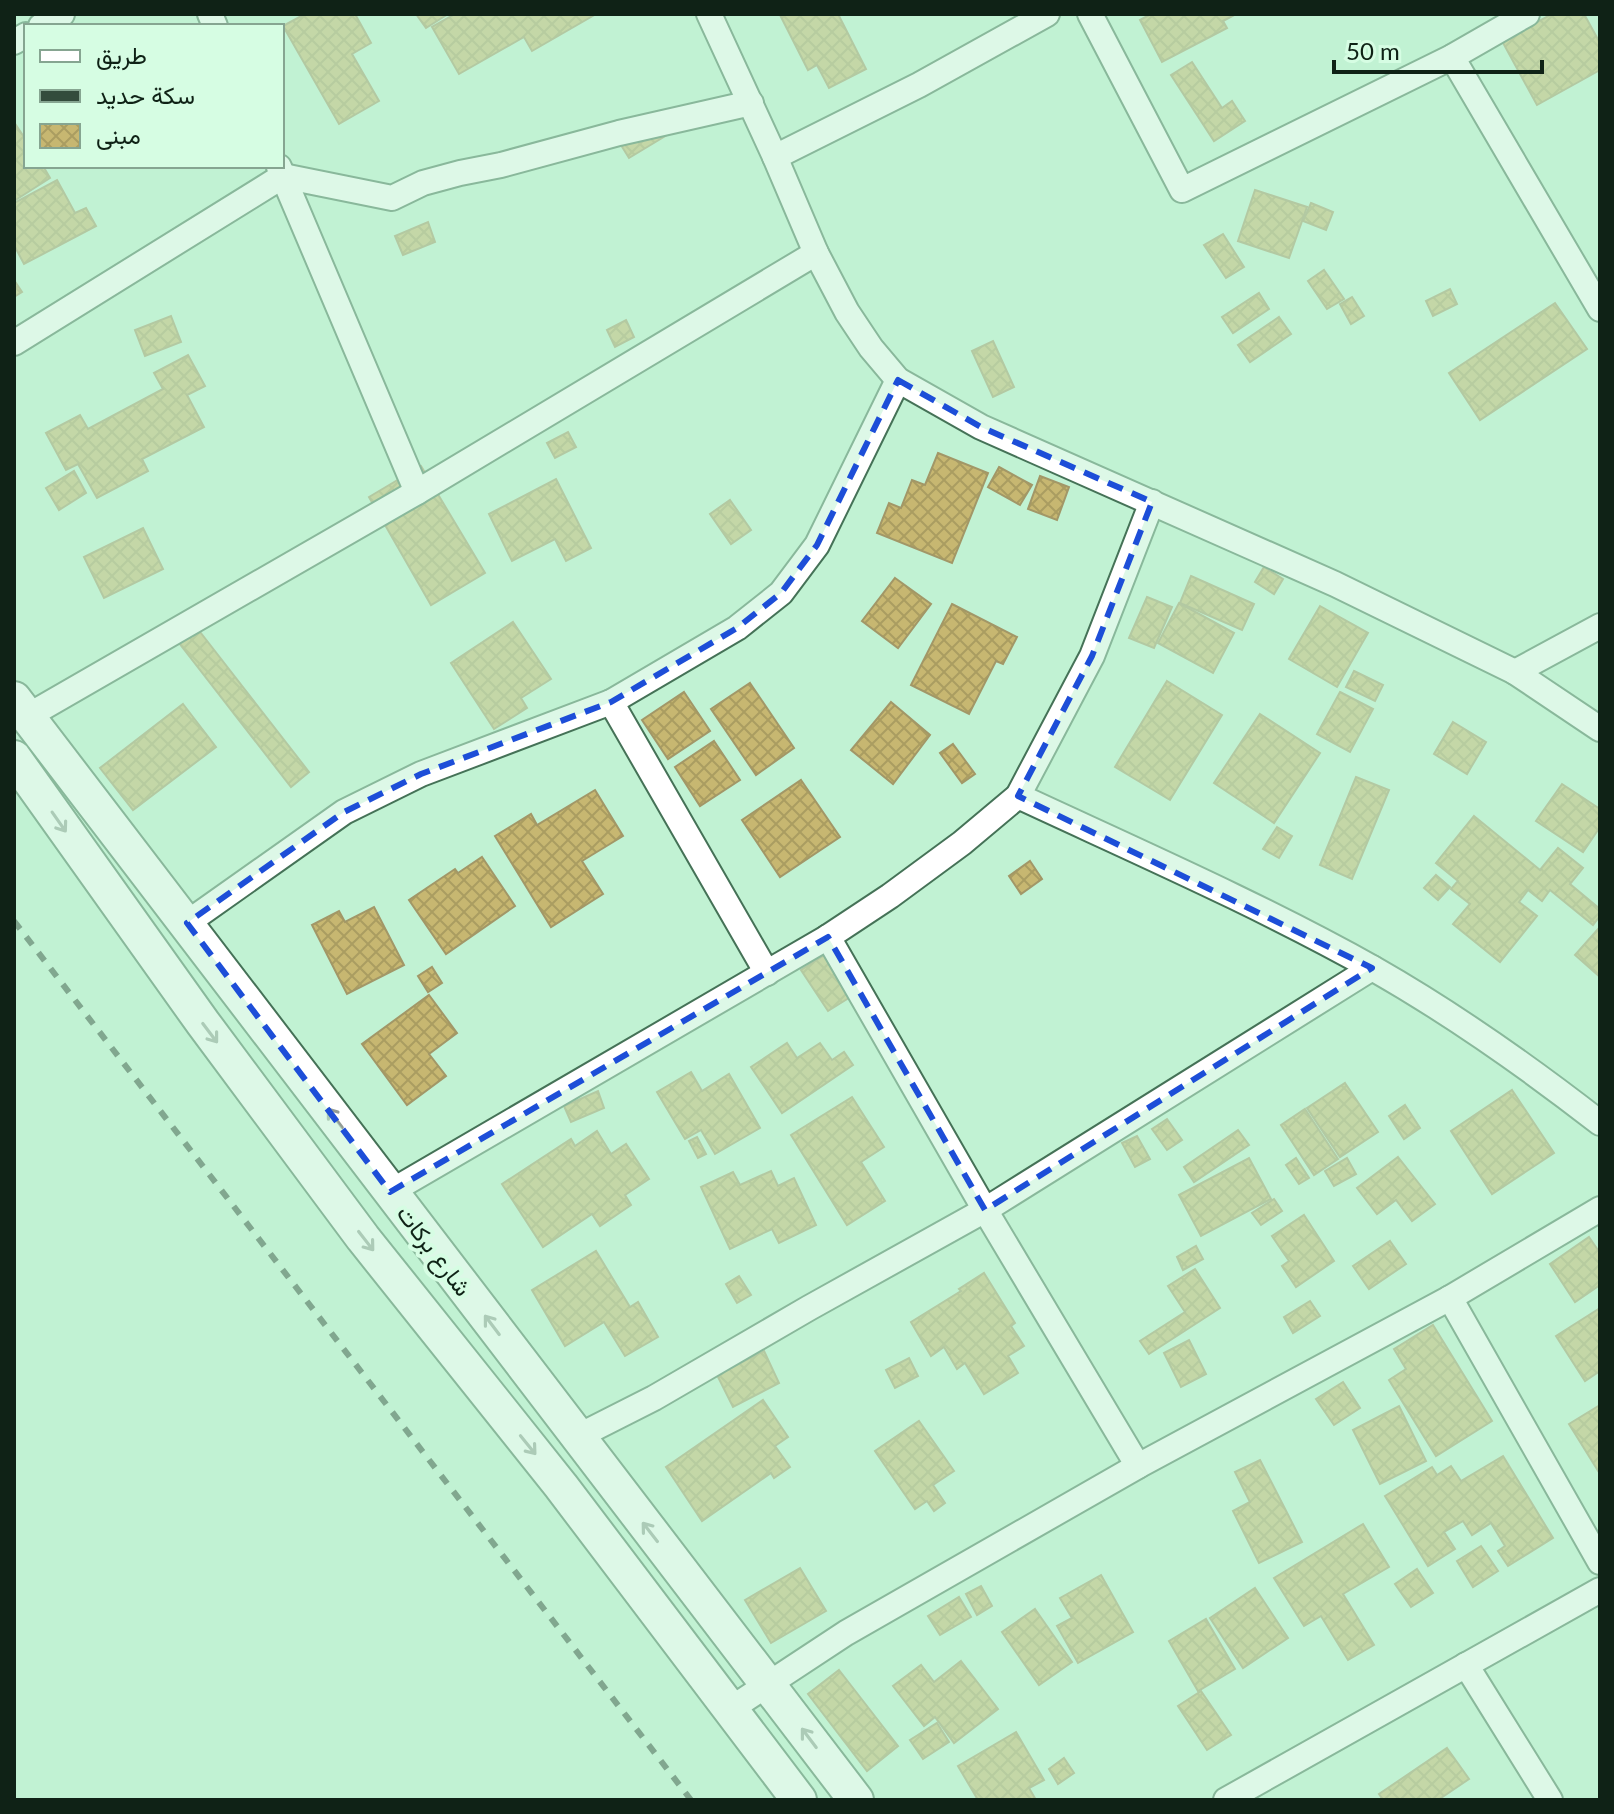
<svg xmlns="http://www.w3.org/2000/svg" width="1614" height="1814" font-family="Lato,Vazirmatn,sans-serif">
	<style>
		.building { fill: url(#building-cross-hatch); stroke: #a29767; stroke-width: 2 }
		.lines { fill: none; stroke-linecap: round; stroke-linejoin: round }
		.street-casing { stroke: #457257; stroke-width: 28 }
		.secondary-casing { stroke: #457257; stroke-width: 38 }
		.street { stroke: #fff; stroke-width: 24 }
		.secondary { stroke: #fff; stroke-width: 34 }
		.rail { stroke: #334c3c; stroke-width: 6; stroke-dasharray: 10 10; stroke-linecap: butt }
		.oneway { stroke: #939c96 }
		.marked { fill: none; stroke: #1d4ed8; stroke-width: 6; stroke-dasharray: 16 10; stroke-linejoin: round }
		.labels { text-anchor: middle; dominant-baseline: central; stroke-width: 8; stroke-linejoin: round; paint-order: stroke }
		.street-label { font-size: 24px; fill: #0f2216; stroke: #d6fde3 }
	</style>
	<defs>
		<pattern id="building-cross-hatch" width="8" height="8" patternUnits="userSpaceOnUse" patternTransform="scale(2)"><rect width="8" height="8" fill="#c7b771"/><path d="M0 0l8 8M0 8l8-8" fill="none" stroke="#aa9d61"/></pattern>
	</defs>
	<rect width="100%" height="100%" fill="#c1f2d3"/>
	<g class="building">
		<path d="M305,14h50l16,29 -19,11 27,47 -40,23 -56,-98z"/>
		<path d="M416,14h32l-22,14z"/>
		<path d="M455,14h141l-64,37 -8,-14 -65,37 -27,-47z"/>
		<path d="M838,14l28,55 -37,19 -12,-23 -9,5 -28,-55z"/>
		<path d="M1151,14h85l-13,7 4,7 -65,34 -22,-42z"/>
		<path d="M1552,14h32l16,29v27l-63,35 -35,-64z"/>
		<path d="M1192,62l30,46 10,-7 13,20 -31,20 -43,-66z"/>
		<path d="M14,122l12,18v26h17l7,12 -36,23z"/>
		<path d="M677,129l-48,29 -10,-16z"/>
		<path d="M57,180l18,33 11,-5 10,18 -72,38 -10,-19v-42z"/>
		<path d="M1255,190l52,17 -18,51 -51,-17z"/>
		<path d="M1311,203l22,9 -7,18 -23,-9z"/>
		<path d="M428,222l7,20 -32,13 -8,-19z"/>
		<path d="M1223,234l21,33 -18,11 -22,-33z"/>
		<path d="M1324,270l20,29 -17,10 -19,-28z"/>
		<path d="M14,280l8,12 -8,5z"/>
		<path d="M1450,289l7,15 -24,12 -7,-15z"/>
		<path d="M1259,293l10,16 -36,24 -11,-16z"/>
		<path d="M1352,297l12,19 -13,8 -11,-20z"/>
		<path d="M1555,303l32,46 -107,71 -31,-47z"/>
		<path d="M171,316l10,26 -36,14 -10,-26z"/>
		<path d="M1279,317l12,17 -41,28 -12,-17z"/>
		<path d="M626,320l8,17 -19,10 -8,-17z"/>
		<path d="M993,341l21,46 -21,10 -21,-46z"/>
		<path d="M188,355l17,31 -18,9 17,32 -62,32 6,12 -51,27 -19,-34 -12,6 -20,-37 34,-18 8,14 75,-40 -9,-16z"/>
		<path d="M568,432l8,15 -21,11 -8,-15z"/>
		<path d="M938,453l50,20 -36,90 -75,-30 12,-30 12,5 11,-28 13,5z"/>
		<path d="M421,466l64,107 -54,32 -62,-108z"/>
		<path d="M999,467l33,18 -12,20 -32,-18z"/>
		<path d="M74,471l12,22 -27,17 -13,-22z"/>
		<path d="M1040,476l29,11 -12,33 -29,-11z"/>
		<path d="M556,479l35,69 -25,13 -11,-22 -43,22 -23,-47z"/>
		<path d="M730,500l21,30 -20,14 -21,-30z"/>
		<path d="M143,528l20,41 -59,29 -20,-41z"/>
		<path d="M1264,567l19,12 -9,15 -19,-12z"/>
		<path d="M1191,576l63,28 -12,26 -62,-27z"/>
		<path d="M895,578l36,26 -33,44 -36,-27z"/>
		<path d="M1147,597l25,10 -18,41 -25,-10z"/>
		<path d="M1179,603l55,30 -21,40 -55,-30z"/>
		<path d="M952,604l65,33 -14,27 -7,-3 -27,53 -58,-29z"/>
		<path d="M1320,606l48,27 -31,54 -48,-28z"/>
		<path d="M513,622l38,57 -30,19 6,10 -33,21 -43,-66z"/>
		<path d="M197,628l112,144 -18,15 -112,-144z"/>
		<path d="M1354,671l29,14 -8,16 -29,-14z"/>
		<path d="M1167,681l55,34 -52,85 -55,-33z"/>
		<path d="M750,683l44,65 -38,27 -45,-66z"/>
		<path d="M684,692l26,39 -42,28 -26,-39z"/>
		<path d="M1340,692l33,17 -23,43 -33,-18z"/>
		<path d="M891,702l39,33 -37,49 -42,-34z"/>
		<path d="M183,704l33,43 -83,63 -33,-42z"/>
		<path d="M1260,714l60,39 -46,70 -60,-40z"/>
		<path d="M1453,722l33,20 -19,32 -33,-20z"/>
		<path d="M714,741l26,39 -40,26 -25,-39z"/>
		<path d="M953,744l22,30 -13,9 -22,-30z"/>
		<path d="M1356,777l33,13 -37,89 -32,-14z"/>
		<path d="M801,780l39,57 -60,40 -38,-57z"/>
		<path d="M1562,784l38,25v18l-17,25 -47,-31z"/>
		<path d="M595,790l28,46 -41,25 21,33 -52,33 -56,-91 36,-22 6,11z"/>
		<path d="M1474,816l66,54 18,-22 25,20 -13,16 30,25v7l-7,9 -43,-35 -8,11 -14,-11 -9,12 18,14 -37,46 -47,-38 17,-20 -19,-15 7,-8 -22,-18z"/>
		<path d="M1277,827l15,9 -13,22 -16,-9z"/>
		<path d="M482,857l33,49 -69,48 -37,-54 46,-31 3,4z"/>
		<path d="M1030,861l12,18 -21,15 -12,-18z"/>
		<path d="M1436,875l14,12 -12,13 -14,-12z"/>
		<path d="M374,907l30,58 -57,29 -35,-69 27,-14 6,11z"/>
		<path d="M1599,928l1,1v48l-25,-22z"/>
		<path d="M826,954l26,42 -24,15 -27,-41z"/>
		<path d="M432,967l10,16 -14,9 -10,-16z"/>
		<path d="M429,995l28,38 -28,21 17,22 -39,29 -45,-61z"/>
		<path d="M787,1043l10,15 23,-15 12,17 12,-8 9,13 -71,48 -31,-46z"/>
		<path d="M691,1072l11,19 27,-17 31,54 -45,26 -14,-24 -16,9 -28,-47z"/>
		<path d="M1345,1083l33,49 -38,25 -33,-49z"/>
		<path d="M1512,1090l42,63 -62,41 -41,-63z"/>
		<path d="M598,1091l6,17 -33,14 -7,-16z"/>
		<path d="M852,1097l32,50 -23,15 24,39 -38,24 -56,-90z"/>
		<path d="M1405,1105l15,23 -16,11 -15,-23z"/>
		<path d="M1305,1109l33,50 -24,16 -33,-50z"/>
		<path d="M1167,1119l15,21 -15,10 -15,-21z"/>
		<path d="M1238,1130l11,15 -55,37 -10,-15z"/>
		<path d="M597,1131l14,23 15,-10 23,35 -24,16 6,10 -31,21 -8,-12 -49,33 -41,-63 69,-45 4,7z"/>
		<path d="M1137,1136l13,23 -15,8 -13,-24z"/>
		<path d="M697,1137l9,17 -8,4 -9,-17z"/>
		<path d="M1398,1157l37,47 -23,17 -16,-21 -19,14 -20,-26z"/>
		<path d="M1249,1158l22,41 -70,37 -22,-41z"/>
		<path d="M1296,1158l13,20 -10,6 -13,-19z"/>
		<path d="M1347,1158l9,16 -22,12 -9,-15z"/>
		<path d="M771,1171l7,15 16,-8 22,47 -37,18 -7,-14 -42,20 -29,-62 32,-15 7,13z"/>
		<path d="M1274,1199l8,12 -21,14 -9,-12z"/>
		<path d="M1304,1215l30,46 -38,26 -14,-21 7,-5 -17,-25z"/>
		<path d="M1589,1237l11,16v32l-25,17 -25,-38z"/>
		<path d="M1390,1241l16,23 -37,25 -16,-23z"/>
		<path d="M1196,1246l7,13 -20,11 -6,-13z"/>
		<path d="M596,1251l34,56 8,-5 20,35 -33,19 -21,-34 -39,24 -33,-56z"/>
		<path d="M1195,1269l25,39 -71,46 -9,-13 45,-29 -17,-26z"/>
		<path d="M984,1273l31,50 -4,3 13,20 -16,10 10,17 -34,21 -19,-31 -8,6 -13,-22 -13,9 -20,-34 50,-31 -2,-2z"/>
		<path d="M739,1276l12,19 -14,8 -11,-19z"/>
		<path d="M1310,1301l10,15 -27,17 -9,-16z"/>
		<path d="M1600,1308v63l-15,10 -29,-45z"/>
		<path d="M1433,1325l59,96 -56,35 -47,-76 17,-11 -12,-20z"/>
		<path d="M1189,1340l17,34 -25,13 -17,-34z"/>
		<path d="M764,1351l15,32 -46,24 -16,-32z"/>
		<path d="M909,1358l9,18 -23,12 -9,-18z"/>
		<path d="M1343,1382l17,26 -26,17 -18,-26z"/>
		<path d="M763,1400l25,37 -13,9 15,21 -16,11 -3,-5 -69,48 -36,-54z"/>
		<path d="M1600,1405v69l-31,-50z"/>
		<path d="M1399,1406l27,55 -46,23 -27,-54z"/>
		<path d="M919,1421l35,50 -21,14 12,18 -11,8 -7,-10 -12,8 -40,-58z"/>
		<path d="M1503,1456l50,82 -45,28 -10,-15 7,-5 -14,-23 -19,12 -9,-14 -19,11 11,17 -27,17 -43,-70 47,-29 5,8 14,-9 10,15z"/>
		<path d="M1260,1460l42,82 -43,21 -26,-52 17,-9 -15,-30z"/>
		<path d="M1363,1524l26,43 -46,27 31,51 -26,15 -27,-44 -17,10 -30,-48z"/>
		<path d="M1481,1546l17,25 -25,16 -16,-26z"/>
		<path d="M800,1568l26,43 -55,32 -26,-43z"/>
		<path d="M1417,1569l16,24 -22,14 -16,-23z"/>
		<path d="M1101,1575l32,57 -55,31 -21,-37 15,-8 -12,-20z"/>
		<path d="M981,1586l11,20 -15,9 -11,-21z"/>
		<path d="M1255,1588l33,50 -45,30 -33,-50z"/>
		<path d="M959,1597l12,20 -31,18 -12,-19z"/>
		<path d="M1035,1609l37,53 -33,23 -37,-53z"/>
		<path d="M1206,1619l29,50 -37,22 -29,-50z"/>
		<path d="M961,1661l37,48 -44,34 -19,-26 -11,9 -31,-40 28,-21 13,17z"/>
		<path d="M839,1670l59,76 -31,25 -59,-77z"/>
		<path d="M1201,1691l30,44 -24,15 -29,-44z"/>
		<path d="M937,1723l12,19 -26,17 -13,-19z"/>
		<path d="M1016,1732l28,48 -15,8 7,12h-58l-20,-34z"/>
		<path d="M1447,1748l22,31 -31,21h-55l-4,-6z"/>
		<path d="M1064,1758l10,15 -16,11 -9,-15z"/>
	</g>
	<g class="lines">
		<g class="street-casing">
			<g id="street">
				<path d="M210,14l5,12"/>
				<path d="M709,14l66,143 41,96 31,59 24,36 27,32 83,47 354,157 180,88 85,57"/>
				<path d="M1090,14l92,176 270,-133 75,-43"/>
				<path d="M41,26l21,-12"/>
				<path d="M14,42l12,-7"/>
				<path d="M1452,57l148,252"/>
				<path d="M775,157l144,-72 128,-71"/>
				<path d="M279,167l138,325"/>
				<path d="M14,343l269,-167 109,22 31,-15 37,-10 41,-8 118,-32 132,-30"/>
				<path d="M1515,672l85,-46"/>
				<path d="M611,702l156,271"/>
				<path d="M28,716l389,-224 399,-239"/>
				<path d="M1018,796c118,55 242,109 356,173 79,45 154,98 226,154"/>
				<path d="M187,923l157,-111 77,-38 190,-72 126,-74 44,-35 36,-48 81,-165"/>
				<path d="M828,937l157,273 153,256"/>
				<path d="M390,1192l438,-255 62,-41 72,-53 56,-47 74,-140 60,-154"/>
				<path d="M1450,1298l150,264"/>
				<path d="M577,1437l77,-39 155,-90 176,-98 387,-242"/>
				<path d="M1466,1665l84,135"/>
				<path d="M729,1710l117,-77 292,-167 312,-168 150,-89"/>
				<path d="M1226,1800l374,-210"/>
			</g>
		</g>
		<g class="secondary-casing">
			<g id="secondary">
				<path d="M14,699l842,1101"/>
				<path d="M14,758l189,265 160,215 198,248 238,314"/>
			</g>
		</g>
		<use href="#street" class="street"/>
		<use href="#secondary" class="secondary"/>
		<path class="rail" d="M14,921l677,879"/>
	</g>
	<defs><path id="oneway-shaft" d="M-6 0H5M1.5-3L5.5 0L1.5 3" fill="none" stroke-width="1.6" stroke-linecap="round" stroke-linejoin="round" transform="scale(2)"/></defs>
	<g class="oneway">
		<use href="#oneway-shaft" transform="translate(59 822) rotate(55)"/>
		<use href="#oneway-shaft" transform="translate(210 1033) rotate(53)"/>
		<use href="#oneway-shaft" transform="translate(335 1118) rotate(-127)"/>
		<use href="#oneway-shaft" transform="translate(366 1241) rotate(52)"/>
		<use href="#oneway-shaft" transform="translate(492 1325) rotate(-127)"/>
		<use href="#oneway-shaft" transform="translate(528 1445) rotate(51)"/>
		<use href="#oneway-shaft" transform="translate(650 1532) rotate(-128)"/>
		<use href="#oneway-shaft" transform="translate(809 1738) rotate(-127)"/>
	</g>
	<path d="M0 0H1614V1814H0ZM898,380l83,47 171,75 -60,154 -74,140 354,172 -387,242 -157,-273 -438,255 -203,-269 157,-111 77,-38 190,-72 126,-74 44,-35 36,-48z" fill="#c1f2d3" fill-opacity=".55" fill-rule="evenodd"/>
	<path class="marked" d="M898,380l83,47 171,75 -60,154 -74,140 354,172 -387,242 -157,-273 -438,255 -203,-269 157,-111 77,-38 190,-72 126,-74 44,-35 36,-48z"/>
	<g class="labels">
		<g class="street-label">
			<text transform="translate(435 1250) rotate(53)">شارع بركات</text>
		</g>
	</g>
	<rect width="1614" height="1814" fill="none" stroke="#0f2216" stroke-width="32"/>
	<rect x="24" y="24" width="260" height="144" fill="#d6fde3" stroke="#86a591" stroke-width="2"/>
	<rect x="40" y="50" width="40" height="12" fill="#ffffff" stroke="#86a591" stroke-width="2"/>
	<text x="96" y="64" font-size="24" fill="#0f2216">طريق</text>
	<rect x="40" y="90" width="40" height="12" fill="#334c3c" stroke="#86a591" stroke-width="2"/>
	<text x="96" y="104" font-size="24" fill="#0f2216">سكة حديد</text>
	<rect x="40" y="124" width="40" height="24" fill="url(#building-cross-hatch)" stroke="#86a591" stroke-width="2"/>
	<text x="96" y="144" font-size="24" fill="#0f2216">مبنى</text>
	<path d="M1334 60v12h208v-12" fill="none" stroke="#0f2216" stroke-width="4"/>
	<text x="1346" y="60" font-size="24" fill="#0f2216" stroke="#d6fde3" stroke-width="6" paint-order="stroke">50 m</text>
</svg>
